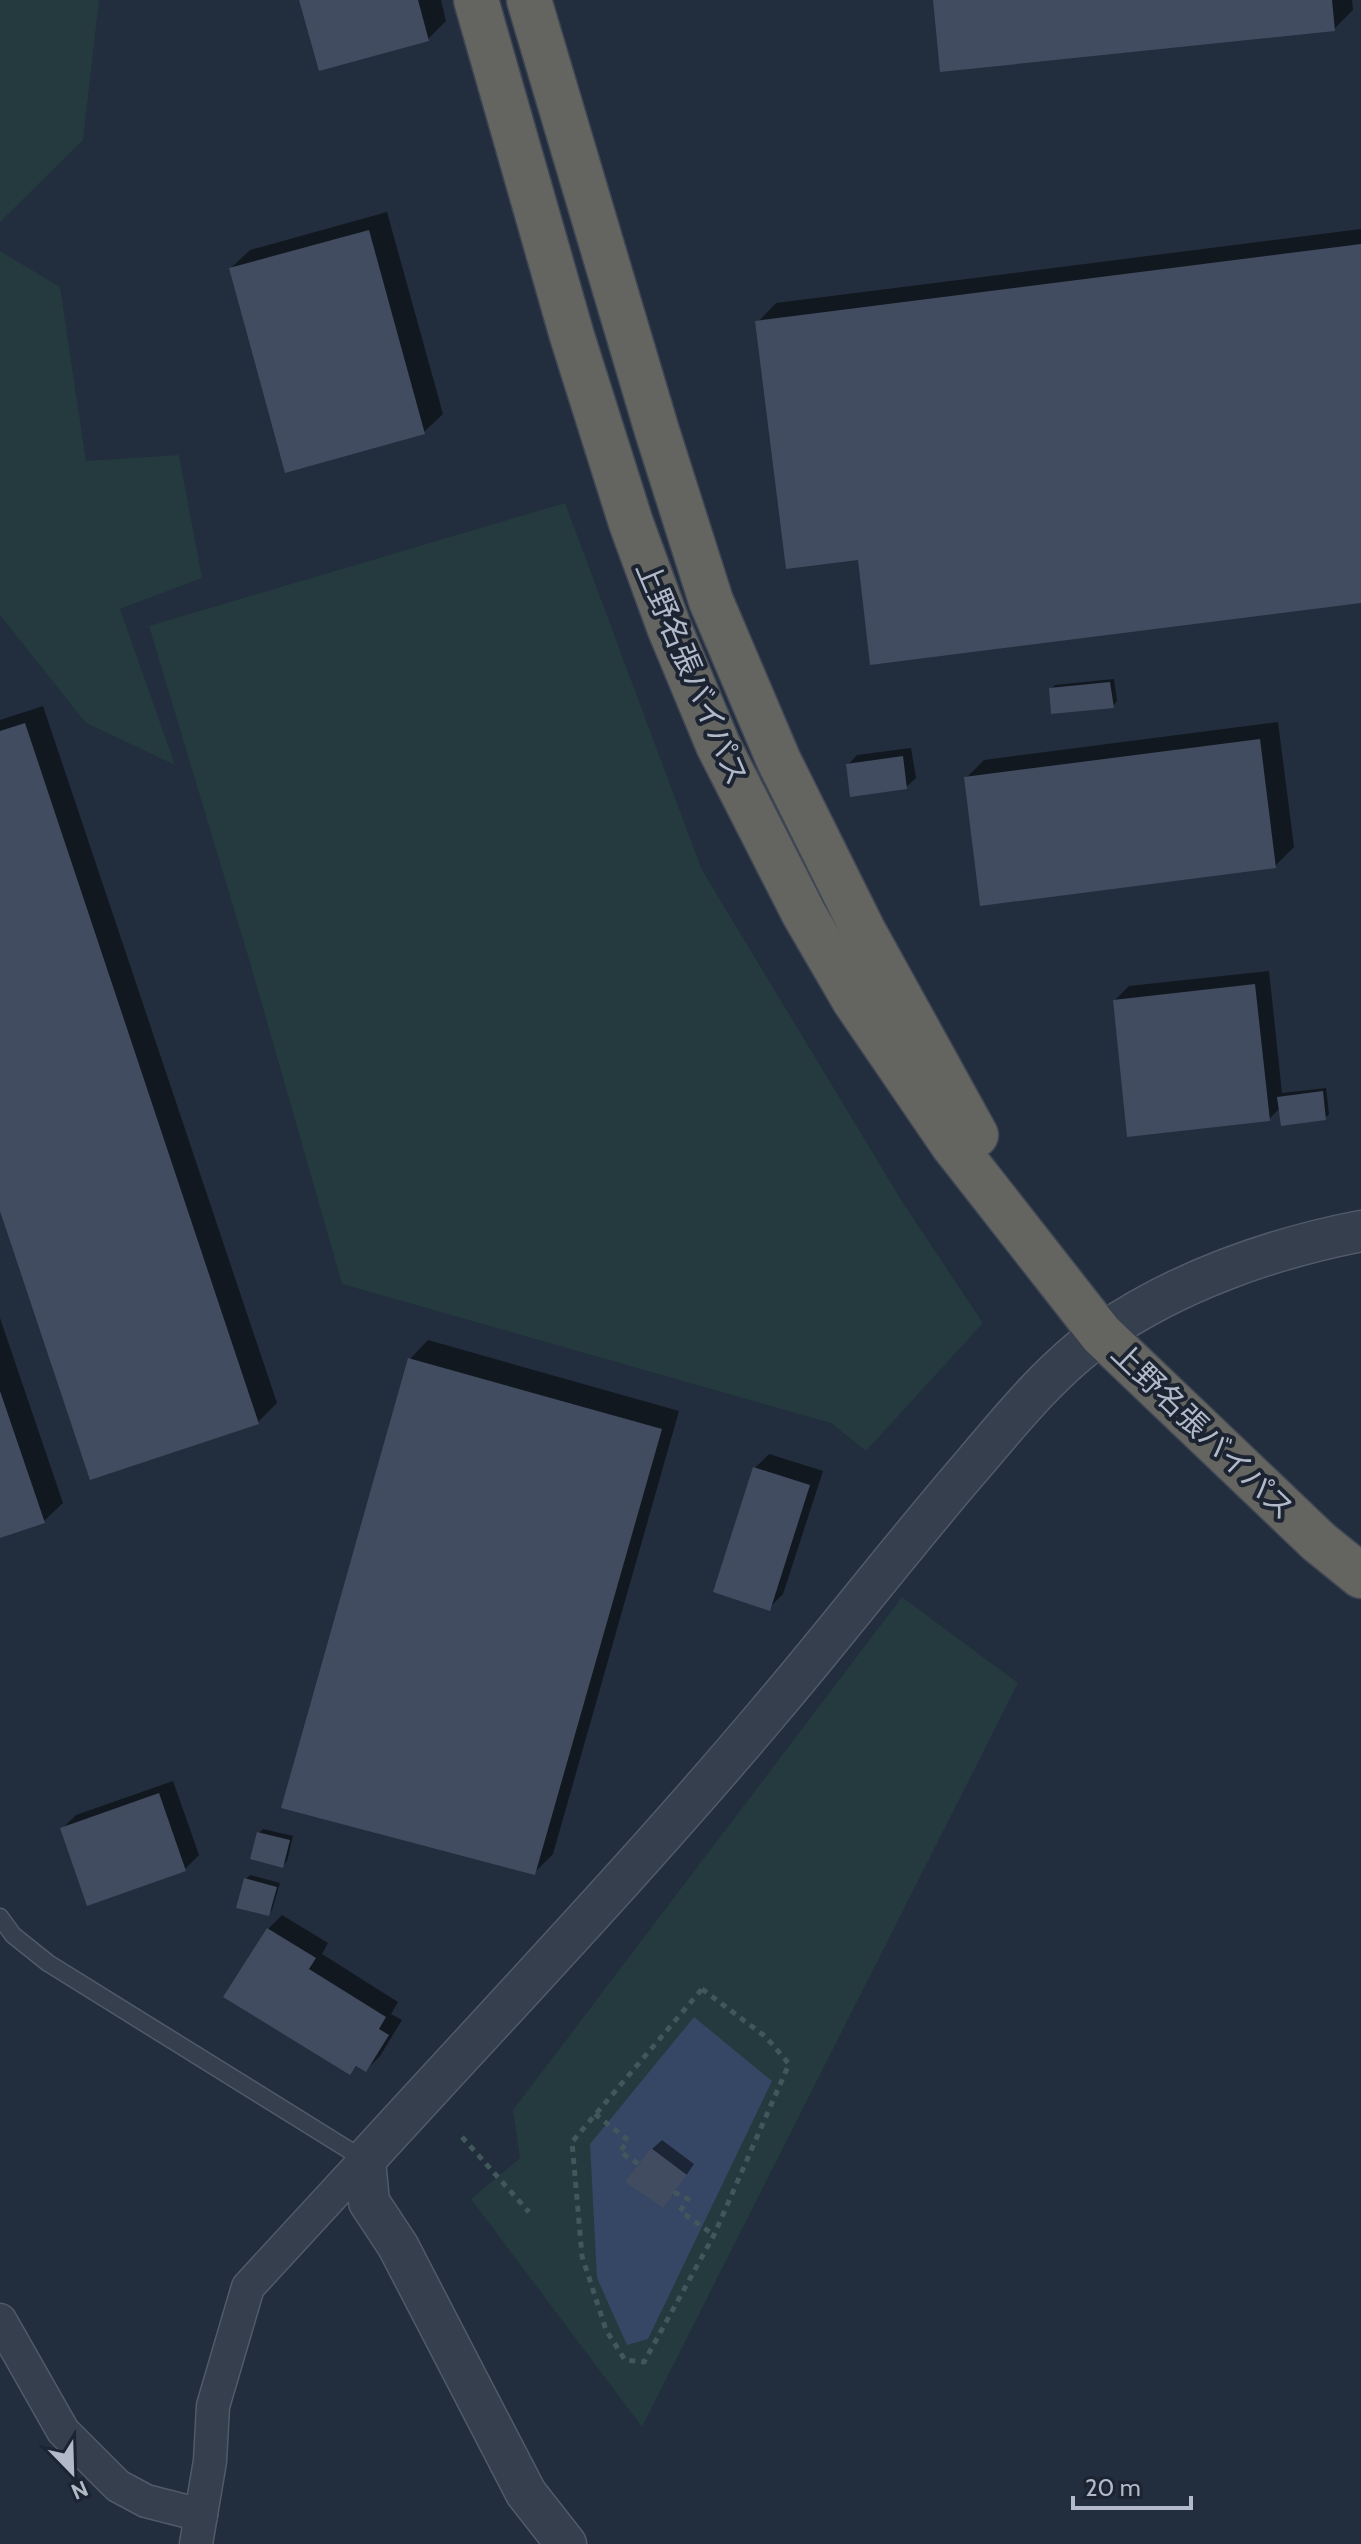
<svg xmlns="http://www.w3.org/2000/svg" width="1361" height="2544" font-family="Cabin,'Noto Sans JP',sans-serif">
	<style>
		.green { fill: #243a3e }
		.water { fill: #354765 }
		.shadow { fill: #0007 }
		.building { fill: #414c60 }
		.lines { fill: none; stroke-linecap: round; stroke-linejoin: round }
		.service-casing { stroke: #525a68; stroke-width: 19 }
		.minor-casing { stroke: #525a68; stroke-width: 35 }
		.tertiary-casing { stroke: #525a68; stroke-width: 43 }
		.trunk-casing { stroke: #3f4755; stroke-width: 47 }
		.path { stroke: #42575b; stroke-width: 5; stroke-dasharray: 6 6; stroke-linecap: butt }
		.service { stroke: #363f4d; stroke-width: 16 }
		.minor { stroke: #363f4d; stroke-width: 32 }
		.tertiary { stroke: #363f4d; stroke-width: 40 }
		.trunk { stroke: #646460; stroke-width: 44 }
		.labels { text-anchor: middle; dominant-baseline: central; stroke-width: 8; stroke-linejoin: round; paint-order: stroke }
		.street-label { font-size: 30px; fill: #b2bac9; stroke: #1c2432 }
	</style>
	<rect width="100%" height="100%" fill="#222d3d"/>
	<g class="green">
		<path d="M0,0h99l-16,140 -83,82z"/>
		<path d="M0,251l60,36 26,174 93,-6 23,123 -82,31 55,156 -89,-42 -86,-108z"/>
		<path d="M565,503l137,367 201,333 80,120 -117,128 -35,-28 -489,-139 -91,-318 -102,-340z"/>
		<path d="M902,1597l116,86 -376,744 -171,-228 49,-41 -7,-48z"/>
	</g>
	<path class="water" d="M694,2017l78,64 -124,258 -21,6 -30,-67 -7,-134z"/>
	<g class="shadow">
		<path d="M301,0h140l5,21 -18,18z"/>
		<path d="M935,0h417l1,10 -19,19z"/>
		<path d="M387,212l56,202 -19,18 -193,-164 19,-18z"/>
		<path d="M1361,229v372l-502,-43 -101,-236 18,-19z"/>
		<path d="M1114,679l3,22 -4,5 -62,-17 4,-4z"/>
		<path d="M43,706l234,697 -19,19 -167,56 -91,-273v-485z"/>
		<path d="M1278,722l16,125 -19,19 -309,-88 18,-18z"/>
		<path d="M911,748l5,30 -10,9 -58,-22 9,-10z"/>
		<path d="M1269,971l13,122 44,-5 3,26 -4,4 -45,-10 -11,11 -154,-119 14,-14z"/>
		<path d="M0,1318l63,185 -19,18 -44,15z"/>
		<path d="M428,1340l251,71 -126,443 -19,19 -124,-514z"/>
		<path d="M769,1454l54,17 -40,123 -14,14 -14,-140z"/>
		<path d="M173,1781l26,74 -14,14 -123,-40 14,-14z"/>
		<path d="M263,1829l30,7 -6,25 -4,4 -24,-32z"/>
		<path d="M250,1875l30,8 -8,27 -4,4 -22,-35z"/>
		<path d="M282,1915l46,28 -6,11 76,48 -7,12 11,6 -22,36 -14,14 -8,-5 -8,8 -82,-144z"/>
		<path d="M662,2140l32,24 -22,32 -20,-47z"/>
	</g>
	<g class="building">
		<path d="M299,0h119l11,41 -110,30z"/>
		<path d="M933,0h399l3,31 -395,41z"/>
		<path d="M369,230l56,204 -140,39 -56,-205z"/>
		<path d="M1361,244v359l-491,62 -12,-105 -72,9 -31,-248z"/>
		<path d="M1110,682l4,26 -63,6 -2,-26z"/>
		<path d="M25,723l234,701 -169,56 -90,-269v-480z"/>
		<path d="M1260,739l16,129 -296,38 -16,-129z"/>
		<path d="M903,756l4,33 -57,8 -4,-33z"/>
		<path d="M1255,984l15,137 -143,16 -14,-137z"/>
		<path d="M1323,1091l3,29 -45,6 -4,-29z"/>
		<path d="M408,1358l254,71 -127,446 -254,-67z"/>
		<path d="M0,1391l45,132 -45,15z"/>
		<path d="M753,1467l57,18 -40,126 -57,-19z"/>
		<path d="M159,1793l27,78 -99,35 -27,-78z"/>
		<path d="M257,1832l33,8 -7,28 -33,-9z"/>
		<path d="M244,1878l33,9 -8,29 -33,-8z"/>
		<path d="M267,1928l49,30 -7,11 77,48 -7,12 10,6 -23,37 -10,-6 -6,9 -127,-78z"/>
		<path d="M651,2148l36,27 -24,33 -38,-26z"/>
	</g>
	<g class="lines">
		<g class="service-casing">
			<path id="service" d="M0,1917l13,18 35,28 317,197"/>
		</g>
		<g class="minor-casing">
			<g id="minor">
				<path d="M0,2320l63,111 55,55 28,15 55,14"/>
				<path d="M196,2544l14,-83 3,-55 35,-119 117,-127"/>
			</g>
		</g>
		<g class="tertiary-casing">
			<path id="tertiary" d="M566,2544l-40,-51 -128,-247 -29,-44 -4,-42c135,-148 273,-293 402,-446 71,-83 137,-170 209,-253 37,-44 79,-95 127,-128 75,-52 170,-85 258,-102"/>
		</g>
		<g class="trunk-casing">
			<g id="trunk">
				<path d="M476,0l96,336 59,187 38,104 49,118 86,169 50,86 99,145 148,189 218,208 42,34"/>
				<path d="M529,0l128,431 54,170 68,160 84,169 113,205"/>
			</g>
		</g>
		<g class="path">
			<path d="M702,1989l64,48 23,27 -75,171 -70,127 -19,-2 -19,-30 -24,-74 -10,-114z"/>
			<path d="M595,2114l33,26 -8,12 19,12"/>
			<path d="M462,2137l67,75"/>
			<path d="M674,2192l14,7 -8,12 34,24"/>
		</g>
		<use href="#service" class="service"/>
		<use href="#minor" class="minor"/>
		<use href="#tertiary" class="tertiary"/>
		<use href="#trunk" class="trunk"/>
	</g>
	<g class="labels">
		<g class="street-label">
			<text transform="translate(692 673) rotate(67)">上野名張バイパス</text>
			<text transform="translate(1203 1431) rotate(44)">上野名張バイパス</text>
		</g>
	</g>
	<g transform="translate(72 2472) rotate(157)" stroke="#1c2432" stroke-width="6" paint-order="stroke">
	<path d="M0-6L14 30L0 20L-14 30Z" fill="#b2bac9"/>
	<text y="-12" font-size="22" font-weight="bold" text-anchor="middle" fill="#b2bac9">N</text>
	</g>
	<path d="M1073 2496v12h118v-12" fill="none" stroke="#b2bac9" stroke-width="4"/>
	<text x="1085" y="2496" font-size="24" fill="#b2bac9" stroke="#1c2432" stroke-width="6" paint-order="stroke">20 m</text>
</svg>
